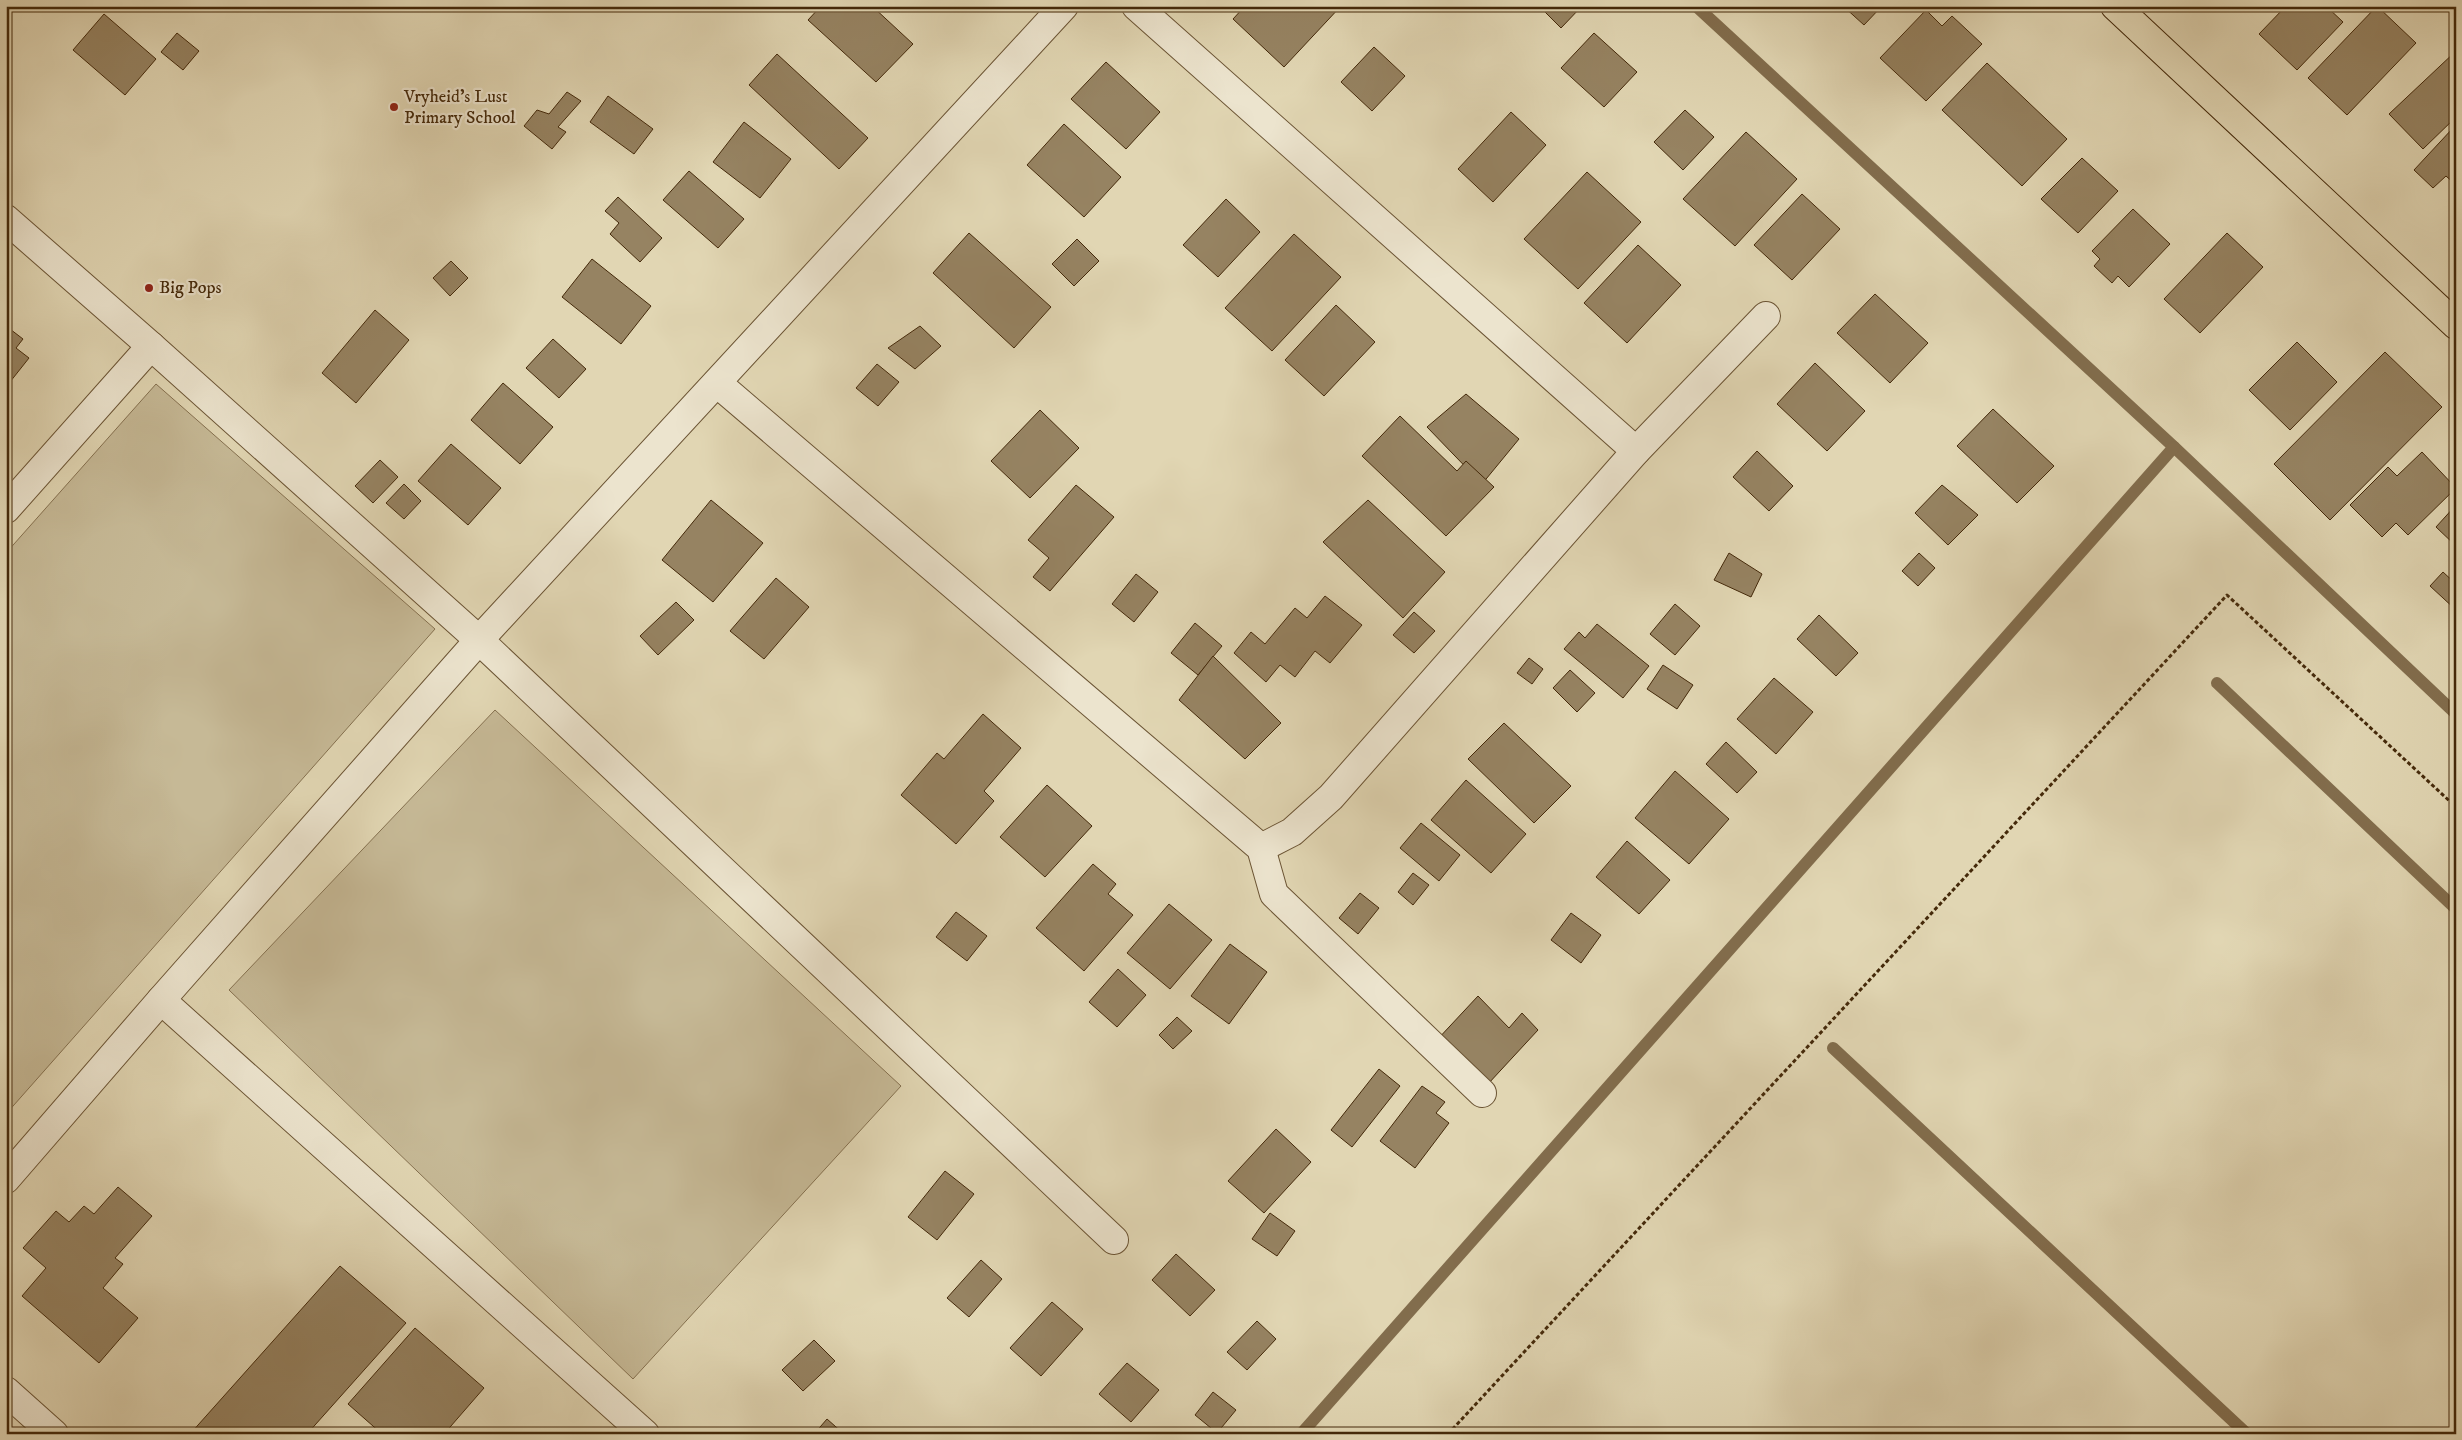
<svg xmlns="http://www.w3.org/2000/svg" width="2462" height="1440" font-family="'IM FELL DW Pica',serif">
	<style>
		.green { fill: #c6b996; stroke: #857150 }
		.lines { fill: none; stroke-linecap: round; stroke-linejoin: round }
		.stream { stroke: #826d4d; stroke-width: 12 }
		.building { fill: #968362; stroke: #44290a }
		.minor-casing { stroke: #6b5434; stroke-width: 30 }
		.major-casing { stroke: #44290a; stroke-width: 30 }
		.path { stroke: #44290a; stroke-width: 3; stroke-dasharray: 4 2.5; stroke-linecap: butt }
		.minor { stroke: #ece4ce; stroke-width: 28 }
		.major { stroke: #e1d6b3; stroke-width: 28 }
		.poi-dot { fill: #8f2418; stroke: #ece4ce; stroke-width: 2 }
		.labels { text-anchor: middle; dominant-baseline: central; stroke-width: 4.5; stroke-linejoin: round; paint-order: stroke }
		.poi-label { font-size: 18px; fill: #44290a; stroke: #ece4ce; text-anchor: start }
	</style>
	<rect width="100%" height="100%" fill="#e1d6b3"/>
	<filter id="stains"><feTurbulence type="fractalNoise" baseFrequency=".004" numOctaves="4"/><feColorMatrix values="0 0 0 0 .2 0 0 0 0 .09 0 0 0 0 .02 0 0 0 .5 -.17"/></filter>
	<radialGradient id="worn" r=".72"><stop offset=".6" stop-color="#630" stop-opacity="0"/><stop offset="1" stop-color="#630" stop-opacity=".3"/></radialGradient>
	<g class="green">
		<path d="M156,384l279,245 -429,485v-561z"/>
		<path d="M495,710l406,376 -268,293 -404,-389z"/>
	</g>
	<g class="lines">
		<g class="stream">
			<path d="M1696,6l478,441 282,267"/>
			<path d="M2217,683l239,226"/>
			<path d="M1833,1048l414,386"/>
			<path d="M1301,1434l873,-987"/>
		</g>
	</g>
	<g class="building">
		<path d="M821,6h51l41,38 -37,38 -68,-62z"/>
		<path d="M1245,6h96l-57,61 -51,-48z"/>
		<path d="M1539,6h43l-21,22z"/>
		<path d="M1843,6h39l-18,19z"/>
		<path d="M2286,6h40l17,16 -46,48 -38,-36z"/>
		<path d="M2377,6l39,37 -69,72 -39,-37z"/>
		<path d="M1926,10l16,16 10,-10 30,28 -56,57 -46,-43z"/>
		<path d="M104,14l52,45 -31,36 -52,-45z"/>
		<path d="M177,33l22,18 -16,19 -22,-18z"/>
		<path d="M1594,33l43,39 -33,35 -43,-39z"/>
		<path d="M1374,47l31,29 -33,35 -31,-29z"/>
		<path d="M2456,51v66l-33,32 -34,-35z"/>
		<path d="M777,54l91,84 -29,31 -90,-84z"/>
		<path d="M1106,62l54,50 -34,37 -55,-50z"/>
		<path d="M1987,63l80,76 -45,47 -80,-76z"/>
		<path d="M567,92l14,9 -23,26 8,5 -14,17 -28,-23 13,-16 12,4z"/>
		<path d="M608,96l45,33 -19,25 -44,-32z"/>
		<path d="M1685,110l29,27 -31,33 -29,-28z"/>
		<path d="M1511,112l35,33 -53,57 -35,-33z"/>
		<path d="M744,122l47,37 -31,39 -47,-36z"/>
		<path d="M1064,124l57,53 -37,40 -57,-52z"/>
		<path d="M2453,128l3,3v54l-10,-9 -13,12 -19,-18z"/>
		<path d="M1746,132l51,47 -62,67 -52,-47z"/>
		<path d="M2082,158l36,33 -40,42 -37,-34z"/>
		<path d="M689,171l55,48 -26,29 -55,-48z"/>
		<path d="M1587,172l54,50 -63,67 -54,-50z"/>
		<path d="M1802,194l38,35 -48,51 -38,-35z"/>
		<path d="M618,197l44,41 -22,24 -30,-28 9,-11 -14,-12z"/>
		<path d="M1226,199l34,33 -42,45 -35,-32z"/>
		<path d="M2133,209l37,35 -41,43 -11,-11 -6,7 -18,-17 6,-7 -8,-8z"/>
		<path d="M969,233l82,74 -37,41 -81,-75z"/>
		<path d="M2227,233l36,34 -63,66 -36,-34z"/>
		<path d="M1294,234l47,43 -69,74 -47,-43z"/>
		<path d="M1077,239l22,22 -25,25 -22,-22z"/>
		<path d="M1638,245l43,40 -54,58 -43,-40z"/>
		<path d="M592,259l59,47 -30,38 -59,-47z"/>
		<path d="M451,261l17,17 -18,18 -17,-18z"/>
		<path d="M1875,294l53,49 -38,40 -53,-50z"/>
		<path d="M1336,305l39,37 -51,54 -39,-36z"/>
		<path d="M375,310l34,30 -53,63 -34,-30z"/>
		<path d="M6,326l17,13 -7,9 13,10 -23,29z"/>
		<path d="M920,326l21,20 -26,23 -27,-21z"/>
		<path d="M553,339l33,30 -27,29 -33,-30z"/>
		<path d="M2297,342l40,40 -47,48 -41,-40z"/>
		<path d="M2385,352l57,55 -112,113 -56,-56z"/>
		<path d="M1815,363l50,48 -38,40 -50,-47z"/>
		<path d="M877,364l22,18 -21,24 -22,-18z"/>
		<path d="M503,383l50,44 -33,37 -49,-44z"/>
		<path d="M1466,394l53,45 -37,45 -55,-57z"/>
		<path d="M1993,409l61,57 -37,37 -60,-57z"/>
		<path d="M1040,410l39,38 -49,50 -39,-37z"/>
		<path d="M1400,416l57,55 9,-10 28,26 -48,49 -84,-80z"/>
		<path d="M451,444l50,44 -33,37 -50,-44z"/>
		<path d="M1757,451l36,35 -24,25 -36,-34z"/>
		<path d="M2422,452l34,36 -48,47 -12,-12 -14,14 -32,-32 38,-38 9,9z"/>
		<path d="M380,460l18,17 -25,26 -18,-17z"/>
		<path d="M404,484l17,17 -17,18 -18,-16z"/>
		<path d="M1076,485l38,32 -64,74 -17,-14 16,-19 -21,-18z"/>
		<path d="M1942,485l36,30 -30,30 -33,-32z"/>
		<path d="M711,500l52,43 -50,59 -51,-42z"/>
		<path d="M1368,500l77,72 -42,46 -80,-76z"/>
		<path d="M2456,505v41l-20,-19z"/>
		<path d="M1729,553l33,21 -11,23 -37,-17z"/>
		<path d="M1919,553l16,15 -17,18 -16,-15z"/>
		<path d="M2443,572l13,12v26l-26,-24z"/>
		<path d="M1136,574l22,18 -24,30 -22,-18z"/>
		<path d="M776,578l33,29 -45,52 -34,-28z"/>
		<path d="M1325,596l37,29 -32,38 -15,-12 -20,26 -15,-12 -14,17 -32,-29 17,-21 14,12 30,-36 12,10z"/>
		<path d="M676,602l18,18 -36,35 -18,-19z"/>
		<path d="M1675,604l25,22 -25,29 -25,-21z"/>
		<path d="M1414,612l21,19 -21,22 -21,-18z"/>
		<path d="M1819,615l39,38 -22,23 -39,-37z"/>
		<path d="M1195,623l27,23 -24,29 -27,-22z"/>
		<path d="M1597,624l52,42 -26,32 -59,-49 15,-17 6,6z"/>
		<path d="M1213,656l68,67 -36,36 -66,-59z"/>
		<path d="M1529,658l14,11 -11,15 -15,-11z"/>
		<path d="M1663,665l30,20 -16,24 -30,-20z"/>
		<path d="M1570,670l25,23 -18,19 -24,-24z"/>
		<path d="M1774,678l39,34 -37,42 -39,-35z"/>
		<path d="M983,714l38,34 -37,43 10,10 -38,43 -55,-49 36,-42 7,6z"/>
		<path d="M1504,723l67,63 -37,37 -66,-64z"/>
		<path d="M1726,742l31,30 -20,21 -31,-29z"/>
		<path d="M1675,771l54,48 -40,45 -54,-46z"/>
		<path d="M1466,780l60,54 -35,39 -60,-53z"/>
		<path d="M1047,785l45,41 -47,51 -45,-40z"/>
		<path d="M1421,823l39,32 -21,26 -39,-33z"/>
		<path d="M1627,841l43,39 -31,34 -43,-37z"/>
		<path d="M1093,864l23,20 -8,10 25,21 -49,56 -48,-43z"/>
		<path d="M1413,873l16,12 -16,20 -15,-13z"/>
		<path d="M1360,893l19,15 -21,26 -19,-16z"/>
		<path d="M1169,904l43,36 -42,49 -43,-36z"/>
		<path d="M956,912l31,24 -20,25 -31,-24z"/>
		<path d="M1571,913l30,22 -20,28 -30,-23z"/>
		<path d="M1230,944l37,28 -38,52 -38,-28z"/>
		<path d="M1118,969l28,26 -29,32 -28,-25z"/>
		<path d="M1478,996l31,32 13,-15 16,17 -50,54 -52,-43z"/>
		<path d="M1177,1017l15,14 -19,18 -14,-14z"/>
		<path d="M1379,1069l21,17 -48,61 -21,-17z"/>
		<path d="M1422,1086l23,16 -9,11 13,10 -34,45 -35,-27z"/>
		<path d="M1276,1129l35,33 -47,51 -36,-32z"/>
		<path d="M945,1171l29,23 -37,46 -29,-23z"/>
		<path d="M118,1187l34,29 -37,42 8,6 -20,24 35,30 -39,45 -77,-67 24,-28 -23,-20 33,-37 13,11 15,-16 10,8z"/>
		<path d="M1270,1213l25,18 -18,25 -25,-17z"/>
		<path d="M1176,1254l39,36 -25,26 -38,-36z"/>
		<path d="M981,1260l21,19 -33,38 -22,-19z"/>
		<path d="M340,1266l66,57 -99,111h-117z"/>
		<path d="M1052,1302l31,27 -42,47 -31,-28z"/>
		<path d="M1257,1321l19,18 -29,31 -20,-18z"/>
		<path d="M415,1328l69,60 -40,46h-62l-34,-30z"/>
		<path d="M814,1340l21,21 -32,30 -21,-21z"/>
		<path d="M1127,1363l32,27 -28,32 -32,-28z"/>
		<path d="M1213,1392l23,18 -19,23 -22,-18z"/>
		<path d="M827,1419l17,15h-30z"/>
	</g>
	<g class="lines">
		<g class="minor-casing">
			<g id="minor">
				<path d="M1136,6l500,445"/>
				<path d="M6,219l145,127 328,294 635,600"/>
				<path d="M717,383l544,465 13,46 208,199"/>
				<path d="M6,509l145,-163"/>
				<path d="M1261,848l31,-16 39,-35 305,-346 130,-135"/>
				<path d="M161,1000l484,434"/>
				<path d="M6,1179l155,-179 318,-360 585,-634"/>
				<path d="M6,1391l48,43"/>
			</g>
		</g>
		<g class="major-casing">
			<path id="major" d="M2115,6l341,319"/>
		</g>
		<path class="path" d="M1448,1434l779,-839 229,212"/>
		<use href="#minor" class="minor"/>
		<use href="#major" class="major"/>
	</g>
	<g class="poi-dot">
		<circle cx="394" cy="107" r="5"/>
		<circle cx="149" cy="288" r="5"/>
	</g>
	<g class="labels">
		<g class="poi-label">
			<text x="404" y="97">Vryheid's Lust<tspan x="404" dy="21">Primary School</tspan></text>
			<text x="159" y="288">Big Pops</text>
		</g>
	</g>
	<rect width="2462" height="1440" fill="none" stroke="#e1d6b3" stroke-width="25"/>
	<rect x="8" y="8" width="2447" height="1425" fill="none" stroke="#44290a" stroke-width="2.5"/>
	<rect x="12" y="12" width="2437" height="1415" fill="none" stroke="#44290a"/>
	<rect width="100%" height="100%" filter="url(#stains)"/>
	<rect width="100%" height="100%" fill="url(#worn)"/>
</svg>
